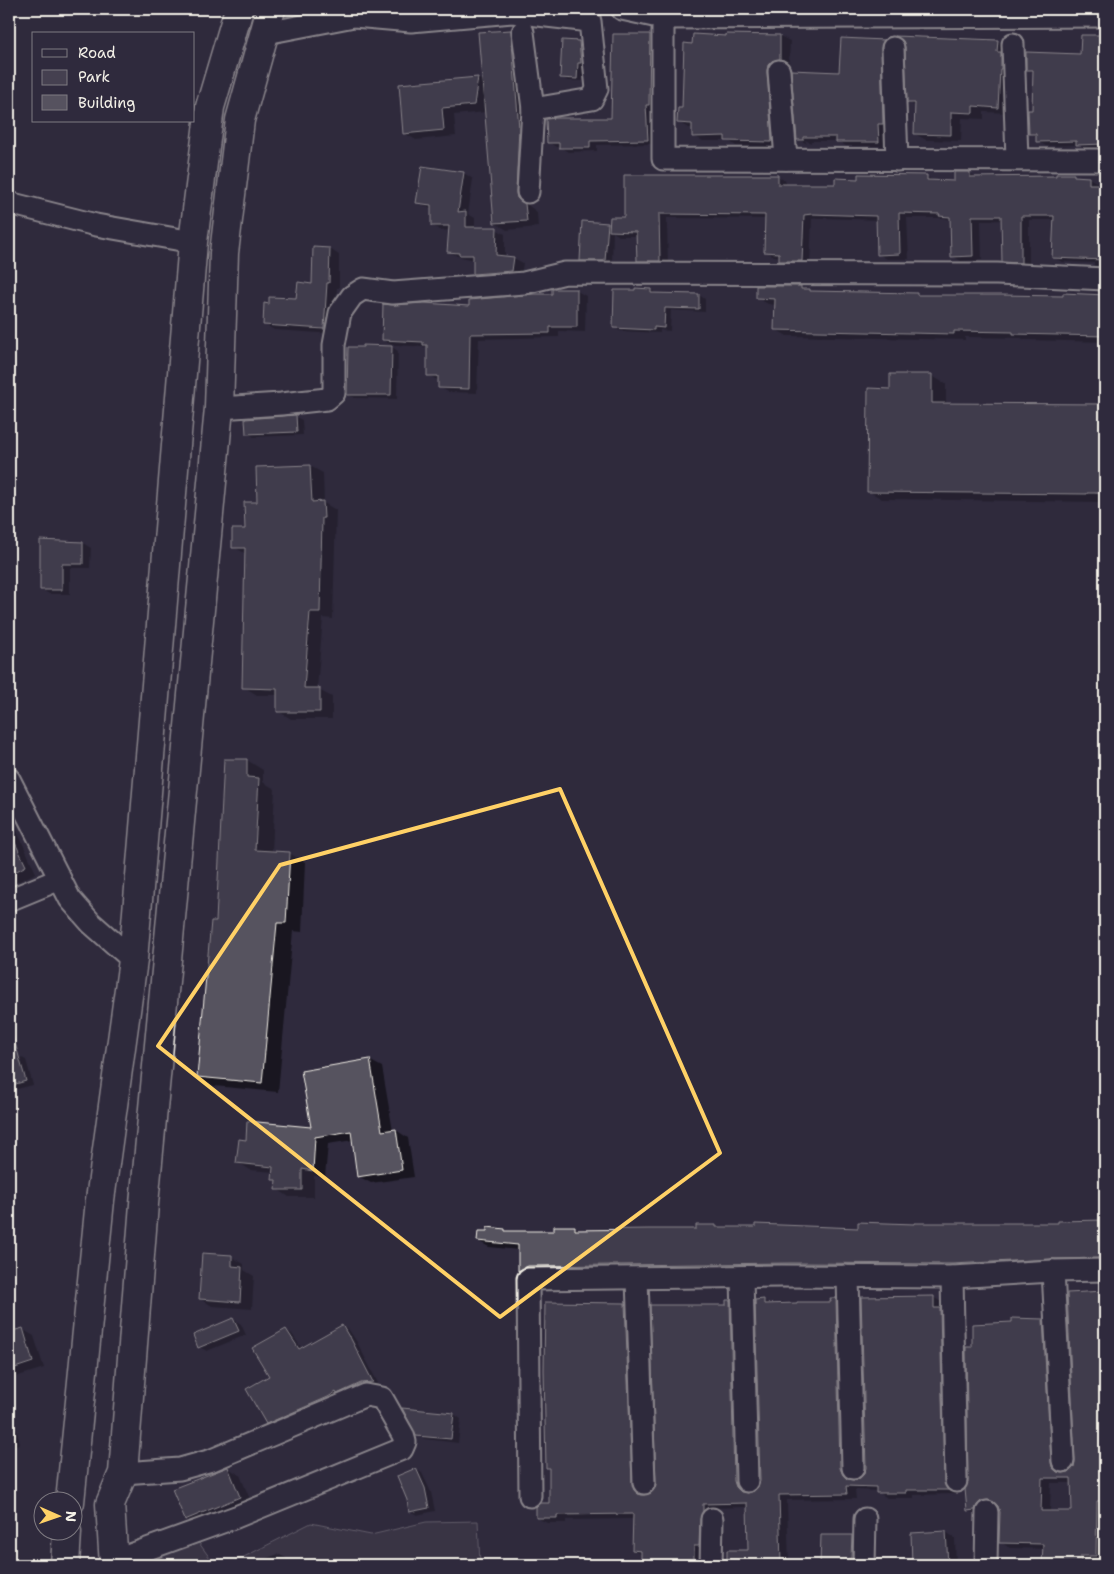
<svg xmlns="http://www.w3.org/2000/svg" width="1114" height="1574" font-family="'Shantell Sans',sans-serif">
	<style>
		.green { fill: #454050; stroke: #9c989c }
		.shadow { fill: #0007; fill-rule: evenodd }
		.building { fill: #56525f; stroke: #f4f1e8; fill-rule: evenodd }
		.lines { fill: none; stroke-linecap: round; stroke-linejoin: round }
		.street-casing { stroke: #f4f1e8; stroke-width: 25 }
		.secondary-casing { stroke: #f4f1e8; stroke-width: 31 }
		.street { stroke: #2f2a3d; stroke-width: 21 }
		.secondary { stroke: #2f2a3d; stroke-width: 28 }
		.marked { fill: none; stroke: #ffd166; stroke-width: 4; stroke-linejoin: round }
	</style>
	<rect width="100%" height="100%" fill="#2f2a3d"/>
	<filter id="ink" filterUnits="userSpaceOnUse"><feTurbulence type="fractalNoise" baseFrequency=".02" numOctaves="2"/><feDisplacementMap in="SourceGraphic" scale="10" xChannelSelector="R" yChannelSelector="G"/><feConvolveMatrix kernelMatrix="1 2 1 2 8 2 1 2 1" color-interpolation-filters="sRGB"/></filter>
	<g filter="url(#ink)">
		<g class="green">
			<path d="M478,1521l2,44h-252l83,-42 60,12 55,-13z"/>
			<path d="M191,1532l24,33h-63l1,-13z"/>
		</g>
		<g class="shadow">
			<path d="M181,9h12l-7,2z"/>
			<path d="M312,9h42l-34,6z"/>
			<path d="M511,31l12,7 4,161 2,7 8,6 1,15 -31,3 -12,-7 -9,-111 -32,3 2,21 -40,4 -12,-7 -4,-48 78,-7 5,3z"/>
			<path d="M614,35h36l8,5 -3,104 -58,1v6l-29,1 -8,-5h-4l-8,-5 64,-23z"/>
			<path d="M728,35l52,1 10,5 -1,23 -8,2v81l-45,-1 -7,-5h-26l-10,-5v-8h-5l-10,-6 5,-13 10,-64 35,-8z"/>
			<path d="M1082,36l23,1v112h-19l-6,-4 -34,1 -9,-5v-4l-7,-4 3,-22 1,-38 -6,-4 54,-13z"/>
			<path d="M842,39l42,2 8,5 -5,100h-41l-8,-5h-27v2l-6,-3 2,4 -9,-5 42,-66z"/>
			<path d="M904,40l94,1 10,6 1,66 -25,-1v7l-22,-1 -1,23 -35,-1 -11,-6 1,-27 -7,-5 -2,-55z"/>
			<path d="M563,41l16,1 7,4 1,20h-3l-1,15h-15l-7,-4z"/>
			<path d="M464,173l9,6 -5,35 7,4v10l21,1 9,5v23l9,1 9,5 -2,13 -38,3 -9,-5v-14l-17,-4 -9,-5 2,-21 -9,1 -9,-6v-17l-5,-1 -9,-5z"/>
			<path d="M969,173l9,5h79l16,-3 4,2 12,1 9,5v2h7v85l-11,-5v-2l-32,-1 -9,-5 2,-37h-26v47l-16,-1 -9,-5 -1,-41 -22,1 1,39 -21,1 -9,-5 -1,-35 -6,-3h-38l2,41h-22l-9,-5v-34l-56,-2 -10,1 -2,46h-21l-9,-5v-3l-6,-1 -9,-5 1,-32 -99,-1 1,47h-21l-9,-5v-24h-19l-6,-4 -1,32h-24l-6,-4 25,-36 4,2 14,-8 152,-42 9,5v4h50l23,-5 68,-3 9,5h19z"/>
			<path d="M330,249l9,6v33h-2l-3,46 -60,-4 -10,-6 33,-24 16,-15z"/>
			<path d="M801,287l11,5 105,2 4,2 143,2v-3l41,1v46l-80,-2 -4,-2 -56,-1v3l-178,-4 -12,-7 1,-24 -8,-1 -11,-6z"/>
			<path d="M651,290l6,4 42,1 6,4v13l-34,-2 -1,21 -10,-1v3l-40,-2 -6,-4z"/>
			<path d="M577,291l9,5 -1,36 -26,-1v6l-80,2 -2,54 -29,-1 -9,-5v-6l-11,-6 1,-28 -37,-2 -9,-5 88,-33z"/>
			<path d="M392,347l6,4 -1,48 -42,-1 -7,-3z"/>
			<path d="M891,375l41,1 14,8v20l159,2v94h-5v2l-218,-3 -14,-8 23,-101z"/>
			<path d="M296,417l6,3 1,15 -49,2 -7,-4z"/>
			<path d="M310,466l13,7 1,30 12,7 -3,109 -10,-1 -6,71 15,8v22h-41l-13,-8 1,-16h-22l-13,-8 2,-133 -12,-7 13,-17 11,-27 -1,-35z"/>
			<path d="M42,542l41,1 8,5 -1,20h-20v26h-21l-8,-5z"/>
			<path d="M1098,645h7v158l-3,-2z"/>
			<path d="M225,760h22l16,10v12l12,7 -3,63 17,1 16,9 -3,70 -9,-1 -15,161 -64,-6 -16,-9 19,-154z"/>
			<path d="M9,813l27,60 -27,13z"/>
			<path d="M9,1033l7,24 2,-1 8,4 7,25 -24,6z"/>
			<path d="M369,1060l13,7 11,64 3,-1 12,8 6,39 -43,6 -13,-7 -5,-36 -25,4 -3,33 -11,-1v21h-25l-12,-8v-7l-4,-3 1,-7 -24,-2 -12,-8 9,-21 65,-13z"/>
			<path d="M1105,1221v42l-575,13 -11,-6v-20l-30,-3 -11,-6 26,-11 4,2h47l19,-5 7,4 116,-1 19,-4 4,3h139l56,-3 144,-2v-2z"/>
			<path d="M203,1254l29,3 12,7v6l10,6 -2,33 -40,-3 -12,-7z"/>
			<path d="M1105,1293v268h-15v4h-46v-16l-34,-1 -10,-6 1,-30 -2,-7 -9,1 -12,9 -10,-5 6,-162 69,-28 9,6 8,142 2,6 9,-2 4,-4 2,-8 -9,-166zM1035,1477h33l5,2h-38zM1051,1483h22l1,30 -24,-1z"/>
			<path d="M933,1297l10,6 9,184 4,7 -42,1v3h-27l-10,-7 -22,-1 1,9 -69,1 2,65h-61l1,-13h21l-2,-45 -36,1v9l-9,48h-61v-10l-9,-5 2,-31 -69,1v3h-19l-10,-5 13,-14 75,-200 9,6 6,180 3,6 9,-2 4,-5 74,-188 9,6 4,180 2,7 10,-2 4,-4 2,-7 -5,-180h8l7,4 61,-2 4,-4 9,5 4,170 3,7 9,-2 4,-5z"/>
			<path d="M233,1319l8,5 5,11 -39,16 -8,-4z"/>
			<path d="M342,1326l7,4 8,12 22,43 -11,1 -95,41 -6,-4 19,-93 6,4 10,15z"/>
			<path d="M22,1329l12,7 10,32 -35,11v-45z"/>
			<path d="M454,1414l7,5 -3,24 -33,-4 -8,-4z"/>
			<path d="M9,1421l6,3 5,20 -11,3z"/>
			<path d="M228,1468l12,7 12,29 -54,23 -12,-8z"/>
			<path d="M416,1469l6,4 9,19 4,19 -18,4 -7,-4 -2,-11z"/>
			<path d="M946,1532l9,6 1,27h-42l-2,-31z"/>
			<path d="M822,1536l29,1 10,5v23h-40z"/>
			<path d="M278,1554l8,4 2,7h-30l-2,-3z"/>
		</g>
		<g class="building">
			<path d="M511,30l8,98 -3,64 1,6 8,6 2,17 -33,2 -16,-191z"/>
			<path d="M613,34h37l-1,71h-3l2,35 -58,1v7h-31v-5h-12l-1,-24 10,-1h55z"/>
			<path d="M693,34l33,2v-2l54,1v24l-8,2 -4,4 -1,7 5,68 -1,2 -46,-1v-5l-33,1v-13l-15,-1 1,-15h4l2,-65 8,1z"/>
			<path d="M1081,35h24v109l-29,1v-4l-40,1v-8h-7l-1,-24h4l1,-40h-7v-18l54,2z"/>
			<path d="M895,36l103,4 -1,12h4v17h-1l-2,39 -25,-2v7l-22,-1v23l-37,-1 1,-31h-8l-2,-56 -2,-6z"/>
			<path d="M841,38l43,2 -3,8 2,76h-5l1,18h-43v-5h-33v3h-6l-6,-70 48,2z"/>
			<path d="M562,40l17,1 2,22h-3l-1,16 -17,-1z"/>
			<path d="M478,77l-4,28 -32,3 2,22 -41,4 -4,-50z"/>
			<path d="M422,166l42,6 -6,40 8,-1v16h31l-1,28 18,2 -2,14 -39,3v-19h-14v-2l-12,-1 2,-26h-18v-21l-15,-2z"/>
			<path d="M954,172h16v5l86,-1v-2h18v2l15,1v7h16v76l-53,-2 2,-42h-33v47l-19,-1 -1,-46h-29l1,40 -22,1 -1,-40 -11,-1 1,-2 -41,-1 1,41 -23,1 -1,-39 -64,-2 -8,1 -2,46h-23v-8l-15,-1 1,-37 -106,-1 1,47h-23l-1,-29 -27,-1 1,-14h14v-42h154v9h57v-6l23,1v-5l69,1v5l27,1z"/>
			<path d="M582,221l26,2 -3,38h-25z"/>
			<path d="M313,247l17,1 -1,35h-2l-3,46 -61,-4 1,-22 5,1v-7l27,1 2,-16 14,2z"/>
			<path d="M756,286h45v3h9v2l107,2v2h84l62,1v-3l42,2v41l-92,-2v-2l-59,-1v3l-180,-4 1,-31 -19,-1z"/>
			<path d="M635,288l16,1v4l48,1v15l-34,-1 -1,20 -10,-1v3l-41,-2 1,-38h21z"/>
			<path d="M552,289h25v38h-27v6l-80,1 -1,55 -31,-1v-12h-11v-31h-4v-3l-41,-2 1,-36 11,1 30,-2 45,3v-6l65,-6h18z"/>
			<path d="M363,345l29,1 -1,49h-44l1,-48h15z"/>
			<path d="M890,374h42v29l173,1v89h-18v1l-220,-2 1,-104 22,1z"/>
			<path d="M296,415l1,17 -51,2 -1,-15z"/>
			<path d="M310,465l2,37 11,-1 1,17h-2l-2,94h-10l-6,76h16v24h-43v-23l-35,-1 3,-140h-13v-19h13l-1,-27h13l-1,-35z"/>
			<path d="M40,540l43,2v22h-21v26h-22z"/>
			<path d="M224,759h23v18l12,1 -4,72 35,2 -4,71h-9l-15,160 -65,-6 14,-156h5z"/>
			<path d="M9,830l17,36 -17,9z"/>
			<path d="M13,1036l13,45 -17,5v-49z"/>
			<path d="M370,1059l12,72 14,-2 6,41 -45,7 -6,-46 -36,6 -2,34 -11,-2v21h-27l1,-10h-4l1,-13 -37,-4 3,-24 7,1 1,-19 64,6 -10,-56z"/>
			<path d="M1105,1220v38l-53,1 -100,5 -161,-1 -263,3 -10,5v-26l-41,-4 1,-10h9v-4l18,2v2h49v-5h21v4l74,-1h47v-4h20v2h39v-3l103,4v-6l56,2v-1h144v-2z"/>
			<path d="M202,1253l30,2v11l10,1 -2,35 -41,-3z"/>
			<path d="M1105,1291v210h-8l-1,55h-15v9h-39l1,-21 -44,-1 1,-31 -2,-6 -4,-4 -6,-2 -7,1 -4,4 -2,5 -8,1 -2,-22 3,-8 -2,-134h6v-23l40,-2v-4l31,1 8,143 1,5 5,5 6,1 6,-1 5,-5 1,-7 -8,-167zM1042,1478h29l1,33h-31z"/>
			<path d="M934,1296v12h6l4,173 4,9h-42v3h-30v-6l-30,-1 1,8 -68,1 2,70h-54v-15h21l-1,-47 -44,1v7l-3,8 -1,27h-5v19h-53v-14l-9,-1 1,-36 -76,1v3h-21v-11l4,-4h9v-35h-3l-2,-98 1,-68 80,1 7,180 2,7 4,4 6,1 7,-2 4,-5 1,-5 -6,-178h76v-5h4l4,181 2,6 5,5 7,1 6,-2 4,-4 2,-6 -5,-181 9,-1v5l33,-1v-1h34l-1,-4h6l4,170 3,7 4,4 6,1 7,-2 4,-4 2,-6 -5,-171z"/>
			<path d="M233,1318l6,13 -41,17 -5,-13z"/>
			<path d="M342,1325l7,12h1l23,45 -12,1 -24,11 -1,-2 -8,5 -62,27 -20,-35 23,-13 -17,-28 34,-19 13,20z"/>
			<path d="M23,1328l10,34 -24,8v-38z"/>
			<path d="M402,1408l52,5 -3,26 -35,-3z"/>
			<path d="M228,1467l12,30 -55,23 -13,-31z"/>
			<path d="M416,1468l9,20 4,20 -20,4 -2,-12 -10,-24z"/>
			<path d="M946,1531l2,34h-36l-1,-32z"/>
			<path d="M821,1535h31l-1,23 -5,2v5h-26z"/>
		</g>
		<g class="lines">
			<g class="street-casing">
				<g id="street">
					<path d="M622,9l41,9 442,-2"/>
					<path d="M663,18v141l442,1"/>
					<path d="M265,30l6,2 83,-16 57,5 101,-9 78,9 7,68 -5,10 -59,10"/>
					<path d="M523,32l10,77 -5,83"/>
					<path d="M1013,44l4,115"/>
					<path d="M893,48l4,112"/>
					<path d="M779,71l7,88"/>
					<path d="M9,203l87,22 97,17"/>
					<path d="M219,408l62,-4 46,-5 7,-6v-48l6,-32 12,-17 11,-7 30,4 131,-10 41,-10 432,1 108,5"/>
					<path d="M9,779l61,120 21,24 42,37"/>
					<path d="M9,900l51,-21"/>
					<path d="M1053,1271l10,190"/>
					<path d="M845,1276l3,2 5,190"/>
					<path d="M742,1277l5,204"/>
					<path d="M952,1277l4,204"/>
					<path d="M637,1279l7,204"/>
					<path d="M530,1496l-2,-217 254,-3 170,1 101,-6 52,-1"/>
					<path d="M114,1561l122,-44 166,-68 3,-7 -2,-7 -21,-37 -16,-3 -154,65 -32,9 -57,4"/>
					<path d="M711,1565l1,-46"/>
					<path d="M864,1565l1,-46"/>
					<path d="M986,1565l1,-53"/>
				</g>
			</g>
			<g class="secondary-casing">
				<g id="secondary">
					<path d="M70,1502l30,-302 33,-240 60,-718 17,-135 29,-98"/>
					<path d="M65,1565l2,-33"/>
					<path d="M114,1565l-4,-61 13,-31 21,-269 75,-796 5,-155 16,-133 31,-111"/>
				</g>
			</g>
			<use href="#street" class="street"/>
			<use href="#secondary" class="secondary"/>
		</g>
	</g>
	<path d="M0 0H1114V1574H0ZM560,789l160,364 -220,164 -342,-271 122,-181z" fill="#2f2a3d" fill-opacity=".55" fill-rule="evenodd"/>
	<path class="marked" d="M560,789l160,364 -220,164 -342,-271 122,-181z"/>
	<rect width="1114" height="1574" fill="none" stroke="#2f2a3d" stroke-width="30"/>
	<rect x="15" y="15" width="1084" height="1544" fill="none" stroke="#f4f1e8" stroke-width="2" filter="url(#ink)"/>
	<rect x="32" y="32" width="162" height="90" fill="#2f2a3d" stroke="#7e7a81"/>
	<rect x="42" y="49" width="25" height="8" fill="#2f2a3d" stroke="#7e7a81"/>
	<text x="78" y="58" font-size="15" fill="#f4f1e8">Road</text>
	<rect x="42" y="70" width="25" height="15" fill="#454050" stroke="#7e7a81"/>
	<text x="78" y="82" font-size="15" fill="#f4f1e8">Park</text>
	<rect x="42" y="95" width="25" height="15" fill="#56525f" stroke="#7e7a81"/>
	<text x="78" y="108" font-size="15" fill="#f4f1e8">Building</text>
	<g transform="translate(58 1516) rotate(92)"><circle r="24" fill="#2f2a3d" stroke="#7e7a81"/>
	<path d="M0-4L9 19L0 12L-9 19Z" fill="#ffd166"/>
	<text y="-8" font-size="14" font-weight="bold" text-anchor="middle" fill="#f4f1e8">N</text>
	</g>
</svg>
